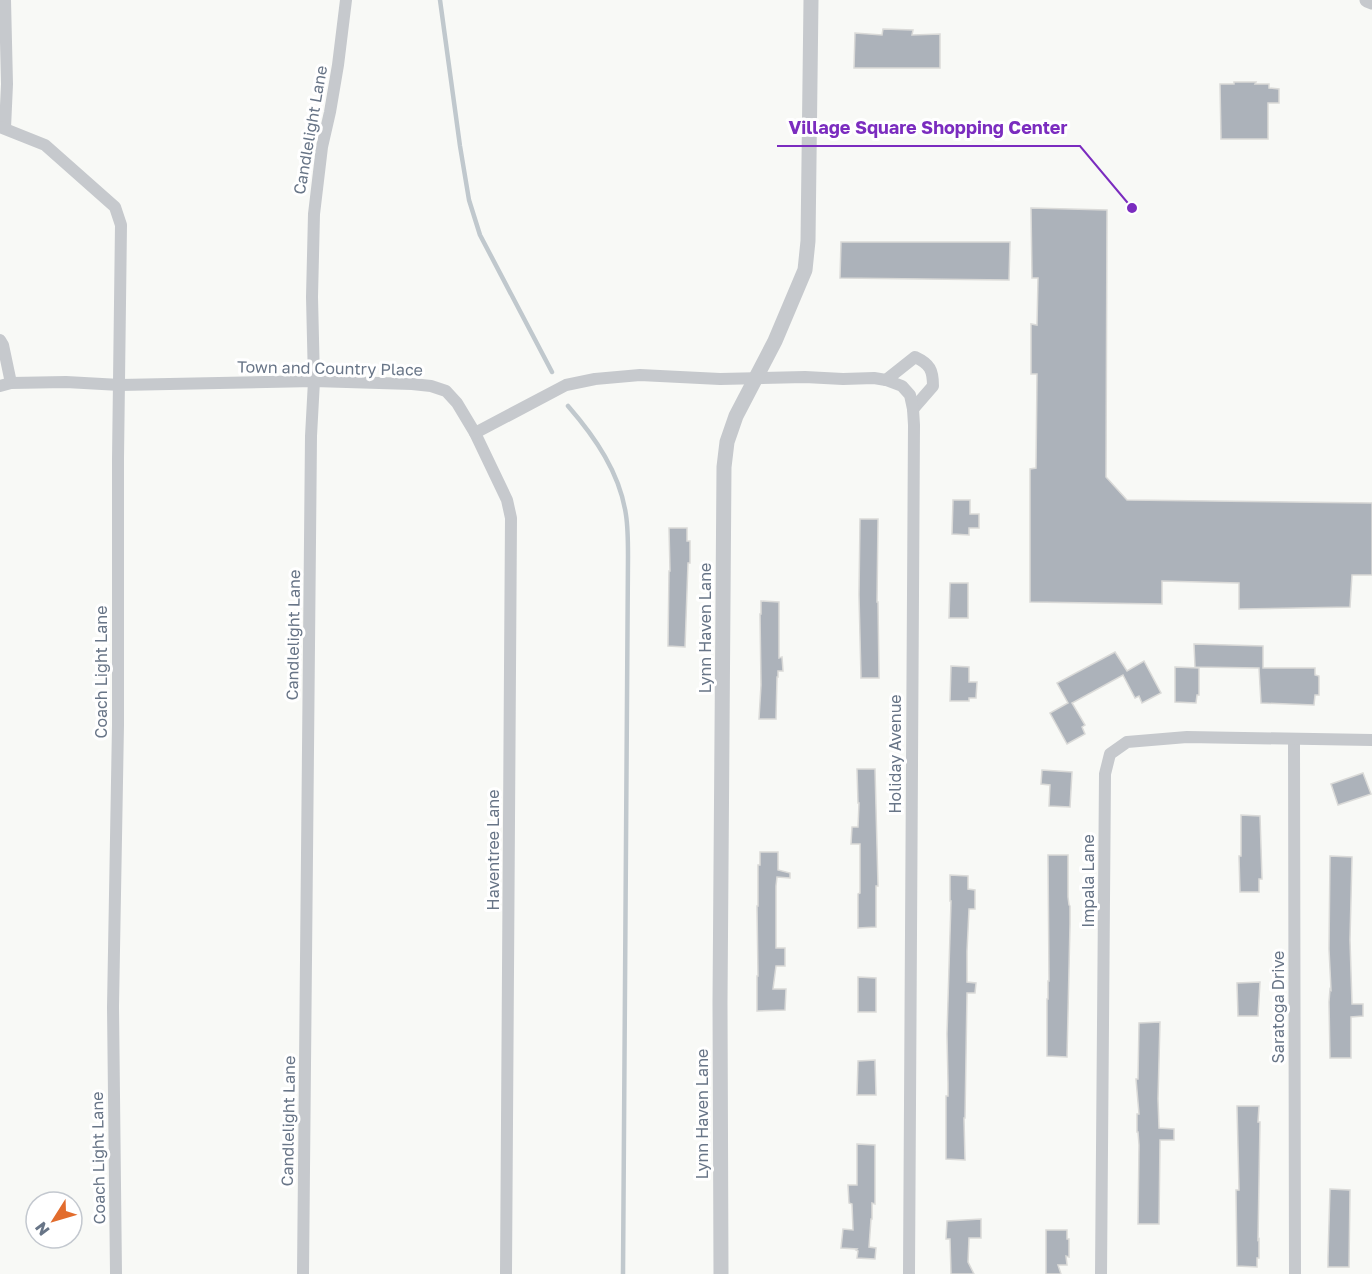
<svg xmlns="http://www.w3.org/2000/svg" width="1372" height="1274" font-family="'Golos Text',sans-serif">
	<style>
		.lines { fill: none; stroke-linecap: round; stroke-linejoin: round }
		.stream { stroke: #c0c8cd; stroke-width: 4.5 }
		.building { fill: #acb2ba; stroke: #dadad8; stroke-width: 1.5 }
		.minor { stroke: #c6c9cd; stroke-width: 12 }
		.tertiary { stroke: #c6c9cd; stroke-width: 15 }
		.labels { text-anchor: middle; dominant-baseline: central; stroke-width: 6; stroke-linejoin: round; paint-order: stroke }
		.street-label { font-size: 16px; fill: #687587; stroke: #fff }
		.leader { fill: none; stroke: #7b2cbf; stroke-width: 2 }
		.callout-dot { fill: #7b2cbf; stroke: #fff; stroke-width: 2 }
		.callout-label { font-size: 18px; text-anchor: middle; font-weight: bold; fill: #7b2cbf; stroke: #fff; stroke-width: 6; stroke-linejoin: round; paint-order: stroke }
	</style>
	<rect width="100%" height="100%" fill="#f8f9f6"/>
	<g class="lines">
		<g class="stream">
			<path d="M440,0l20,146 9,54 11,35 72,137"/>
			<path d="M568,406c27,31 52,67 58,109 2,13 2,28 2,41l-5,718"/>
		</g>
	</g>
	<g class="building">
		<path d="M883,29l30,1 -1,5 28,-1v34h-86l1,-35 27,2z"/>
		<path d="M1234,82h22l-1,2h14v4l10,1v14h-11v36h-47l-1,-55h14z"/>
		<path d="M1031,208l76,2 -1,267 21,23 245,3v72h-20l-2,32 -111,2v-26l-77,-2v23l-132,-2v-133l6,-1 1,-94h-6v-50l6,1 1,-47h-6z"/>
		<path d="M841,242h169l-1,38 -169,-2z"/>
		<path d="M953,500h17v14h9v14h-10v7l-17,-1z"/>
		<path d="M860,519h18l-1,83h1l1,76h-18l-2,-83z"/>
		<path d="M669,528h18v13h3v22h-2l-3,84 -17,-1 1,-75h1z"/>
		<path d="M950,583h18v35h-19z"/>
		<path d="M761,601l18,1v56l3,-1 1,14h-5v6h-1l-1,42h-17l2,-34 -1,-71h1z"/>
		<path d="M1194,644l69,2v22h52v7l4,1v19h-4l-1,10 -53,-2 -2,-35 -64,-1z"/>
		<path d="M1115,652l12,19 17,-10 17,32 -19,10 -3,-7 -4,2 -12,-23 -51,28 13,22 -3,2 3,7 -18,10 -17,-31 18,-10 -11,-20z"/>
		<path d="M951,666l18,1v15h8l-1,16h-7v3h-19z"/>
		<path d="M1175,667l24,1v27h-2l-1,8 -21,-1z"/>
		<path d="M857,769h18l3,117h-2v41l-18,1v-34l2,-1v-49h-9l1,-17h6l1,-24h-1z"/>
		<path d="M1042,770l30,2 -2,35 -21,-1 1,-21 -9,-1z"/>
		<path d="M1363,773l8,21 -33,11 -7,-21z"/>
		<path d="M1241,815l19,1 2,63h-3v13h-19l-1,-36h2z"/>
		<path d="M760,852h18v18l12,3v5l-13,-1 -1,9v62h9v18h-9l-3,23h13l-1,21 -28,1v-35h1l-1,-70h1v-41h2z"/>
		<path d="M1048,855h20v42l1,8 1,1v18l-3,133 -20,-1v-57h1v-18h1z"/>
		<path d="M1330,856l22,1 -2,83 2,64h11v12l-12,1v41h-21l-1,-56 1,-13 1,1 -2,-41z"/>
		<path d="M950,875l18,1v13l7,1v19h-6l-2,42v31l9,1 -1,10h-8l-2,125h-1l1,42 -19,-1v-63h2v-13l-1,-49 4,-133h-1z"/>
		<path d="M858,977l18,1v34h-18z"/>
		<path d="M1260,982l-2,34h-20l-1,-33z"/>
		<path d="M1160,1022l-2,77 1,29 15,1v11h-14l-1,84h-21l1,-79 -1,-13h-1v-18h2l-3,-35h2l1,-56z"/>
		<path d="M875,1060l1,35h-19l1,-34z"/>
		<path d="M1237,1106h22l-1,16h2l-2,118 1,-1v19h-2v9l-20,-1 -1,-76h3z"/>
		<path d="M857,1144l18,1v59l-3,-1v16h-1l-2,28 7,1 -1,11 -18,-1 1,-7 -2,-1 1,-1 -16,-1 2,-19 10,1 -1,-26 -3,-1 -1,-18h9z"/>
		<path d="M1330,1189l20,1 -1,77h-21v-9z"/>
		<path d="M981,1219v19h-12l-1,24 6,12h-23l-1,-35h-4l1,-18z"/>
		<path d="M1046,1230h21v9h2v18l-3,-1 1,9h-9l3,9h-15z"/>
	</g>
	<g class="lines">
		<g class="minor">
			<path d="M5,0l2,84 -2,44"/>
			<path d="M0,127l45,18 70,62 6,18 -3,234v266l-5,282 3,267"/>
			<path d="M0,340l3,5 8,38"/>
			<path d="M886,380l29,-23c15,7 18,13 18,29l-20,23"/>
			<path d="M0,386l11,-3 55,-1 54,3 194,-4 98,3 19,2 15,5 11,12 18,30 32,67 4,18 -5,756"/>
			<path d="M475,433l91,-48 29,-6 45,-4 80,4 85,-2 38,2 31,-1 12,2 16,6 8,9 3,14 1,16 -5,849"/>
			<path d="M1294,740l1,534"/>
			<path d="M303,1274l8,-838 3,-55 -2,-84 2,-83 8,-67 8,-35 8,-47 8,-65"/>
			<path d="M1101,1274l4,-500 5,-20 17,-12 60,-5 185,3"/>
		</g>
		<g class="tertiary">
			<path d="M1367,0l5,2"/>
			<path d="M721,1274l-1,-272 4,-535 3,-25 9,-26 39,-75 30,-71 3,-29 3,-241"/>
		</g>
	</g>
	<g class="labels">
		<g class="street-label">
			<text transform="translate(310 130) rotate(-80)">Candlelight Lane</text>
			<text transform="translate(330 368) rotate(1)">Town and Country Place</text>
			<text transform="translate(705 628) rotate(-90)">Lynn Haven Lane</text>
			<text transform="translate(293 635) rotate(-89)">Candlelight Lane</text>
			<text transform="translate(101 672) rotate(-90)">Coach Light Lane</text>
			<text transform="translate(895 754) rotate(-90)">Holiday Avenue</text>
			<text transform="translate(493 850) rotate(-90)">Haventree Lane</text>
			<text transform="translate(1088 881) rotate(-90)">Impala Lane</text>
			<text transform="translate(1278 1007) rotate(-90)">Saratoga Drive</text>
			<text transform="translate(702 1114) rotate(-90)">Lynn Haven Lane</text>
			<text transform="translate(288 1121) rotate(-89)">Candlelight Lane</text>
			<text transform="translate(98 1158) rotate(-91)">Coach Light Lane</text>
		</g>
	</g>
	<path class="leader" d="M1132 208L1080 146H777"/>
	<circle class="callout-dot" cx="1132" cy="208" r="6"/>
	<g class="callout-label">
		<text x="928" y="134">Village Square Shopping Center</text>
	</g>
	<g transform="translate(54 1220) rotate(233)"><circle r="28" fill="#ffffff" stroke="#c3c8cf" stroke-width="1.5"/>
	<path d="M0-4.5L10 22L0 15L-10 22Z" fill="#e26c2d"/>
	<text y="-9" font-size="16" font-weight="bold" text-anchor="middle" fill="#687587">N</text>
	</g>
</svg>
